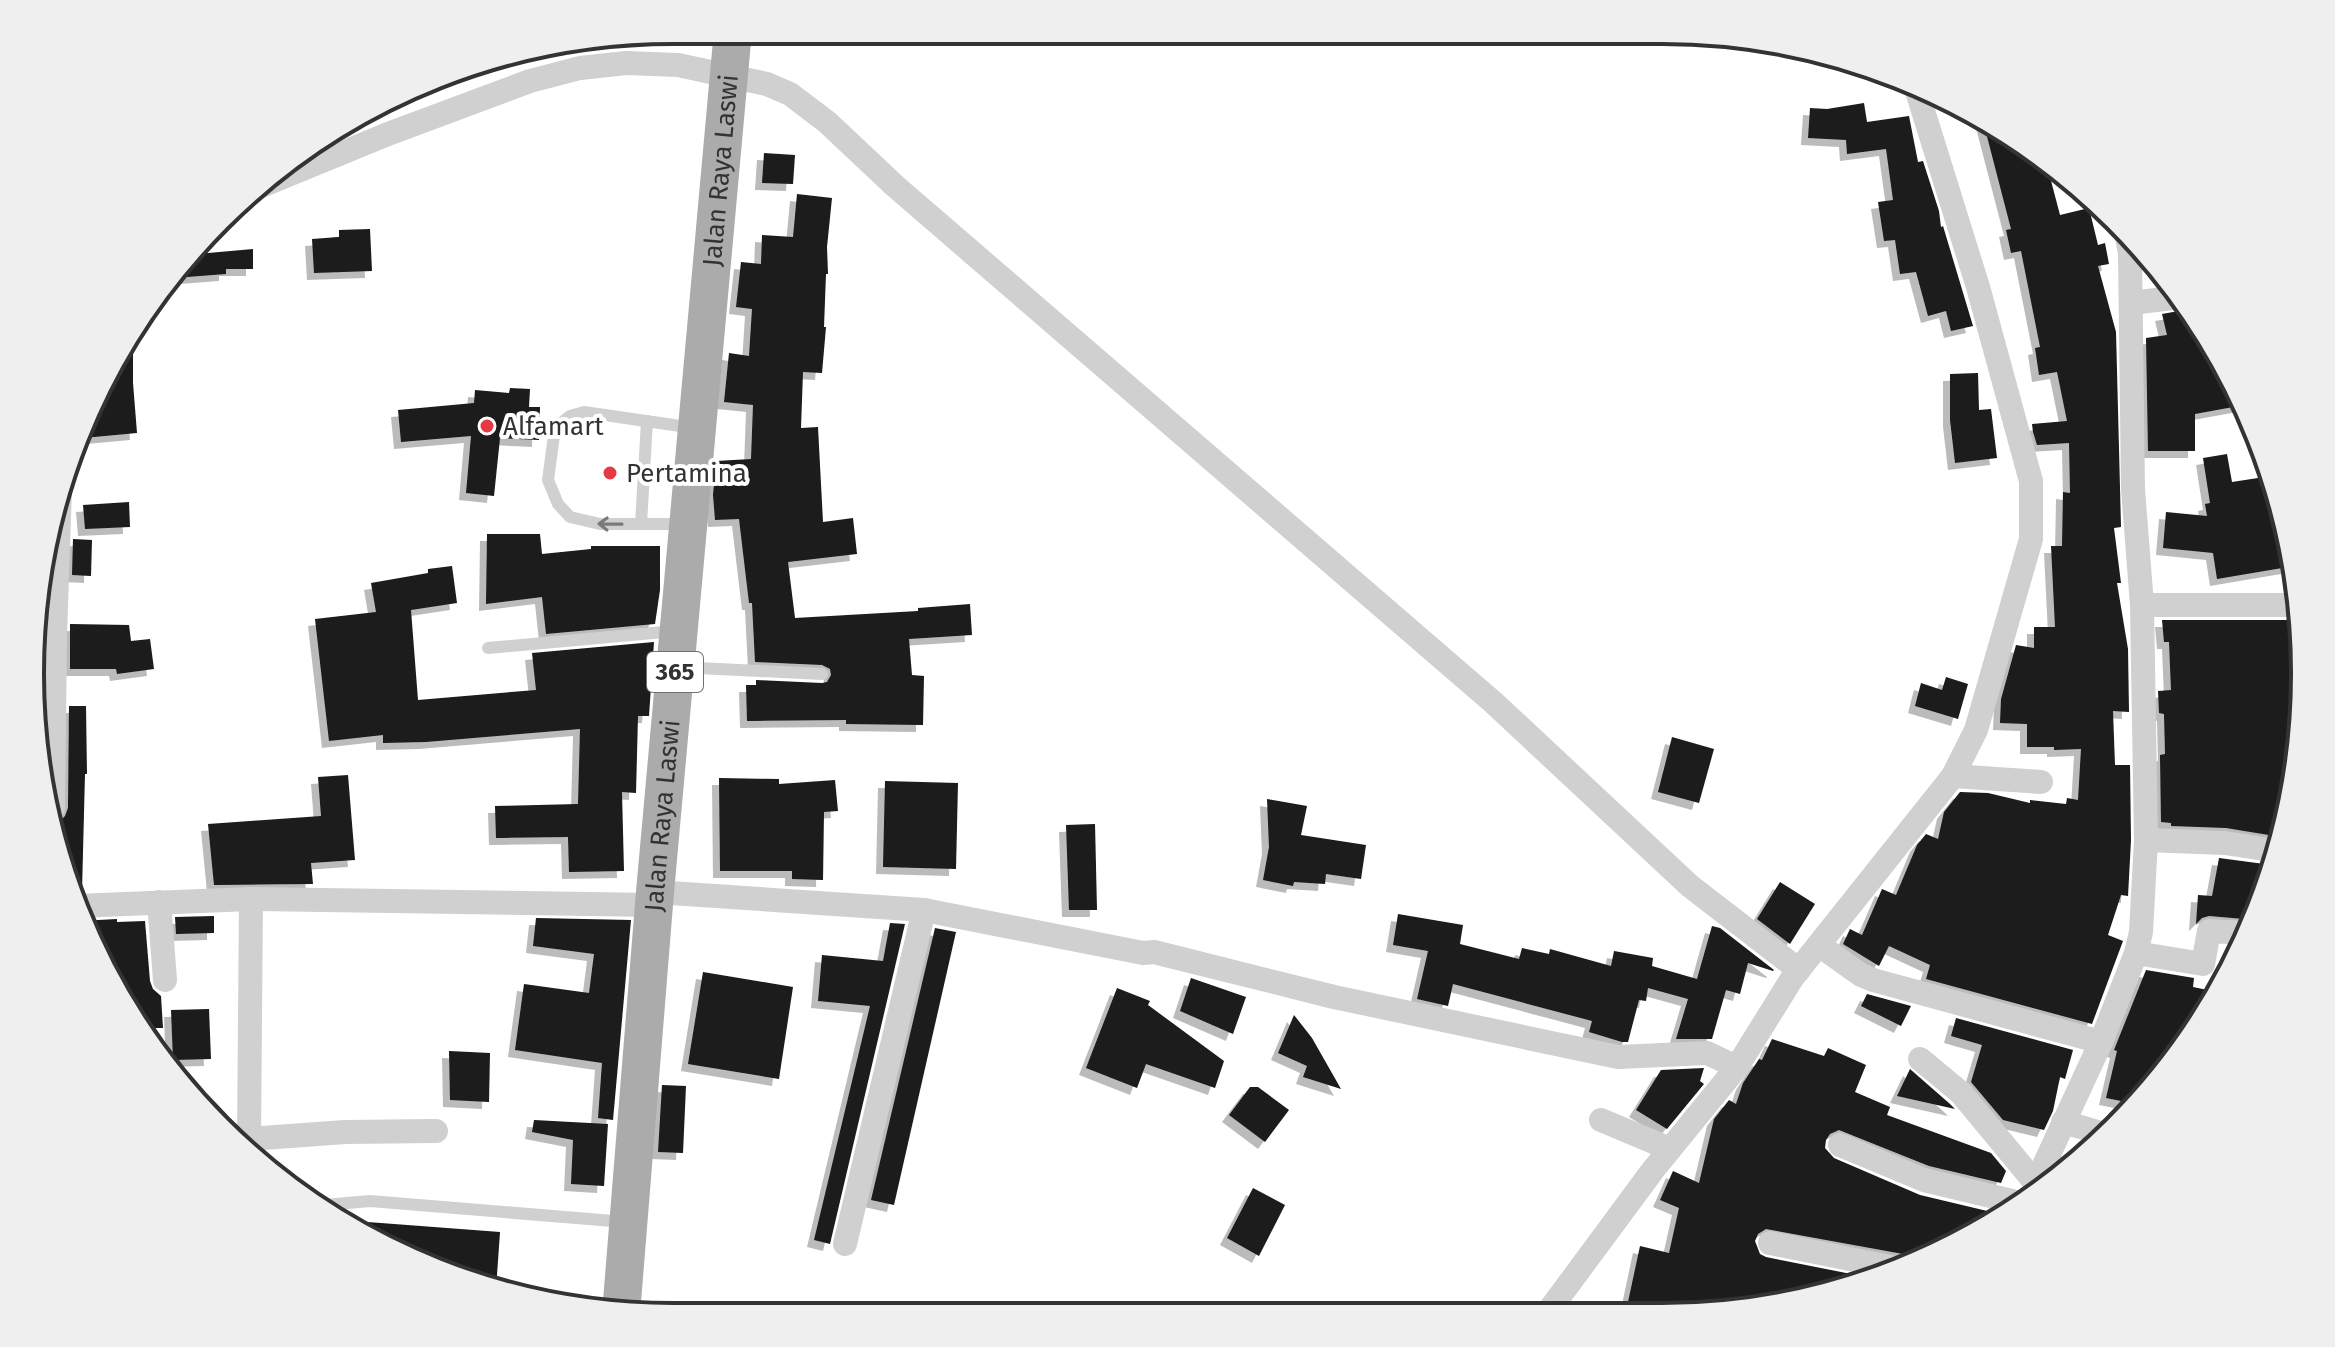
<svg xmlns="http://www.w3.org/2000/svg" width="2335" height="1347" font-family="'Fira Sans',sans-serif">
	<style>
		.building { fill: #1a1a1a; filter: url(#shadow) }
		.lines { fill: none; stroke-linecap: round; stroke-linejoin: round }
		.lane { stroke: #d0d0d0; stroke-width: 12 }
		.street { stroke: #d0d0d0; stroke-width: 24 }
		.primary { stroke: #ababab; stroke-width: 38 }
		.oneway { stroke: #7a7a7a }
		.poi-dot { fill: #e63946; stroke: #fff; stroke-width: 3 }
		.labels { text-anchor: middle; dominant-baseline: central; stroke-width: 8; stroke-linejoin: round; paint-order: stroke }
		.shield { fill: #fff; stroke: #707070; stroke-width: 2 }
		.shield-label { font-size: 24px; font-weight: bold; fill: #333 }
		.street-label { font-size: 26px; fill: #333; stroke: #fff }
		.poi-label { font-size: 26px; fill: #333; stroke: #fff; text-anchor: start }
		.rim { fill: none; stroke: #333; stroke-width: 4 }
	</style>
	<defs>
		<filter id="shadow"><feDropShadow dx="-7" dy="7" stdDeviation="0" flood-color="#0004"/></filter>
	</defs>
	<rect width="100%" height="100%" fill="#fff"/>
	<g class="building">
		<path d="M1864,103l3,19 42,-6 9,46 5,-1 16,50 2,16 2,-1 30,100 -22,5 -5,-20 -18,5 -12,-44 -16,2 -5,-34 -11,1 -6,-39 15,-2 -7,-51 -39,5 -1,-14 -38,-2 2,-30 17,1z"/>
		<path d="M1983,121l36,17 43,36 -12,3 10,38 29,-7 9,37 7,-2 4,21 -11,2 18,66 5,195 -7,1 7,55h-4l11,66 1,63 -16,-1 2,54h15l1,75 -3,56 -7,-1 -13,40 15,6 -31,83 -166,-45 4,-14 -41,-19 -10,20 -36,-22 7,-15 12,6 20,-46 14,6 21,-50 9,-11 12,5 6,-27 16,-20 28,1 42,10v-3l36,4 1,-6 11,2 3,-51 -27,1v-3h-27v-23l-27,-1 1,-24 15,-54 18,3v-21h21l-4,-81h11l1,-54 7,1 -1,-50 -32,2 -4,-13 -1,-8 35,-3 -10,-49 -18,3 -4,-27 5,-1 -19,-96 -10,2 -5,-23 5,-1z"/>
		<path d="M764,153l31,2 -2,29 -31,-1z"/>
		<path d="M797,194l35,4 -5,49 1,27h-2l-2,53h2l-4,46 -19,-1 -2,56 17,-1 5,95 30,-4 4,36 -69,8 7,56 123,-7v-3l52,-4 2,31 -63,4 3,36 12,1 -1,49 -77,-1v-4l-99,1 -1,-36h10v-5l66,3 5,-1 4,-7 -1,-6 -8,-4 -67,-3 -3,-59h-3l-10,-84 -24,1 -2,-25 3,-34 35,-2 2,-54 -29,-3 5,-49 20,3 3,-47 -16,-2 5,-45 20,2 1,-29 31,2z"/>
		<path d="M370,229l2,42 -58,2 -2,-34 27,-2v-7z"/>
		<path d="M253,249v20h-27v5l-52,4 23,-24z"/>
		<path d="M2190,309l54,96 -49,9v37h-47l-2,-113 21,-3 -5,-21z"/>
		<path d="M133,328v55l4,50 -54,5z"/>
		<path d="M1978,373l1,37 12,-1 6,49 -42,5 -5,-43v-46z"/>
		<path d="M510,388l20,1 -1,18h11l-1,33 -39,-2 -6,58 -28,-3 5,-57 -70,6 -3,-32 76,-7 1,-13 34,3z"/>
		<path d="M2227,454l5,28 39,-6 6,29h3l13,43 1,18 -77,13 -4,-26 -50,-5 3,-36 41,4 -2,-12 5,-1 -7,-45z"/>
		<path d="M129,502l1,25 -45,2 -2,-24z"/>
		<path d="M487,534h53l2,20 49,-5v-3h69v44l-5,34 -109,10 -4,-37 -56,7z"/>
		<path d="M73,539l19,1 -1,36 -19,-1z"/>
		<path d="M452,566l5,37 -46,7 7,90 118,-10 -4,-37 122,-11 -5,74h-11l-2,77 -14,-1 2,79 -55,1 -1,-35 -72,1 -1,-32 83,-2 2,-75 -154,13 -43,1v-8l-54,6 -14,-122 61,-7 -5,-29 57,-10v-4z"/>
		<path d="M2162,620h135v21h-3l2,60h6l-9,98 -12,38 -55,-9 -55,-2v-3l-10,-1 -1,-67 5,-1 -1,-40 -5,-1 -1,-22 13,-1 -2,-48h-5z"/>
		<path d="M70,624l59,1 2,16 19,-2 4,30 -37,5 -1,-5h-46z"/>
		<path d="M1946,677l22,7 -10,35 -43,-13 6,-23 21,7z"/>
		<path d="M69,706h17l1,68h-2l-3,117 -10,1 -12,-56v-15l5,-5 3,-8z"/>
		<path d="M1672,737l42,12 -15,54 -41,-11z"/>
		<path d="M348,775l7,85 -44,3 2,21 -99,1 -6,-61 113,-8 -3,-39z"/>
		<path d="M719,778l60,1v5l56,-4 3,31 -14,1 -1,68 -31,-1v-8h-72z"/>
		<path d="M885,781l73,2 -2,86 -73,-2z"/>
		<path d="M1267,799l40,7 -6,29 65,10 -5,34 -35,-5 -1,10 -31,-2 -1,4 -30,-6 6,-33z"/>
		<path d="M1095,824l2,86h-28l-3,-85z"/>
		<path d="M2219,858l53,7 -16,55 -47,-4 -7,2 -6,6 2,-29 14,1z"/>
		<path d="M1780,882l35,22 -25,40 -33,-25z"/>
		<path d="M1398,914l65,11 -3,19 59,15 3,-11 27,6 1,-5 61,17 3,-15 39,7 -1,8 45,13 15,-53 8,2 54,42 -1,1 -25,-8 -8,31 -14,-4 -14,49h-36l12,-40 -40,-11 -2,13 -7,-1 -11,42h-6l-33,-10 3,-11 -139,-37 -5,22 -31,-7 11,-48 -35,-6z"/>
		<path d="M214,916v17l-38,1 -1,-17z"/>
		<path d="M536,918l95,2 -18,200 -15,-2 4,-55 -87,-13 9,-66 65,9 5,-39 -61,-8z"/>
		<path d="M117,919v3l28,-1 5,60 3,8 8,7 2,32h-17l-66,-107z"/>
		<path d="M890,923l15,1 -75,320 -16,-4 56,-234 -52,-5 4,-46 61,6z"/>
		<path d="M935,928l21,4 -62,273 -23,-5z"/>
		<path d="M2146,970l48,8 -1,9 24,5 -20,39 -78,94 -3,-2 5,-22 -15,-3 11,-47 -3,-1z"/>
		<path d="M703,972l90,15 -14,92 -91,-15z"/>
		<path d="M1191,978l55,19 -13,37 -53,-23z"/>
		<path d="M1117,988l33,13 -2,4 76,56 -9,27 -69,-24 -9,24 -51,-20z"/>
		<path d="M1867,994l44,12 -10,20 -40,-20z"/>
		<path d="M209,1009l2,50 -38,1 -2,-50z"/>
		<path d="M1294,1015l18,23 29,51 -38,-12 4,-11 -29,-13z"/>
		<path d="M1956,1018l117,32 -8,29 -5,-2 -7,34 -9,19 -41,-10 -32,-38 11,-37 -31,-9z"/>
		<path d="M1772,1039l52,17 4,-8 38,17 -11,27 35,15 -3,8 104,38 15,18 -5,12 -72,-17 -90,-36 -9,4 -4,6 -1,8 9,10 86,37 84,20 -20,16 -71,31 -10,-8 -137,-25 -8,5 -3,7 5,13 6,3 110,22 -172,37h-79l15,-70 29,7 10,-45 -19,-8 13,-29 26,12 15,-64 15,-19 7,4 7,-21 16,-24 3,1z"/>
		<path d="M449,1051l41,2 -1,49 -39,-2z"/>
		<path d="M1704,1068l-4,13 4,3 -37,45 -31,-19 25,-40z"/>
		<path d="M1910,1069l40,35 5,5 -58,-13z"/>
		<path d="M662,1085l24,1 -3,67 -25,-1z"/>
		<path d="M1250,1087h8l31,23 -24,32 -36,-27z"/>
		<path d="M534,1120l74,4 -4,62 -33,-2 2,-44 -41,-8z"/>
		<path d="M1253,1188l32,17 -26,51 -32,-18z"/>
		<path d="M341,1220l159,12 -4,57 -30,-6z"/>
	</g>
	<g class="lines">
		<g class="lane">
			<path d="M641,524l6,-103"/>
			<path d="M685,524h-85l-30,-7 -12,-13 -10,-24 7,-52 15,-12 14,-4 110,16"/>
			<path d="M488,648l187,-17"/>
			<path d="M678,667l144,7"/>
			<path d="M313,1206l57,-5 255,21"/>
		</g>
		<g class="street">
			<path d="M259,187l129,-53 142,-53 50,-13 46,-5 52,2 89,19 23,10 37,28 68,64 599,517 196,183 109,84"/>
			<path d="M2131,303l50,-6"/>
			<path d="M2142,605h156"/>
			<path d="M1953,776l88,6"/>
			<path d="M53,808l2,-172 5,-148"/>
			<path d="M2146,840l79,3 52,8"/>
			<path d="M655,892l269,18 219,43 11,-1 180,45 284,60 89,-4 30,14"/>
			<path d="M251,899l-2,240 96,-7 91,-1"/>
			<path d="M159,902l6,78"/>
			<path d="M76,906l175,-7 403,6"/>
			<path d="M1819,945l42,30 12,5 228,62"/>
			<path d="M2136,953l67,11 6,-33 40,2"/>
			<path d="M1920,1059l41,34 77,93"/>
			<path d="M1601,1120l69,29"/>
			<path d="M2063,1122l45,13"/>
			<path d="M1840,1145l84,35 96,23"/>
			<path d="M2037,1190l8,-27 56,-121 35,-89 5,-21 5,-92 -4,-235 -9,-116 -3,-236 -5,-25"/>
			<path d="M1770,1243l130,26"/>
			<path d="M845,1244l79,-334"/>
			<path d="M1545,1316l108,-146 84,-103 56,-90 160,-201 23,-46 55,-191v-58l-53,-194 -62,-199"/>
		</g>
		<path class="primary" id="s1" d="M621,1314l34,-422 78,-862"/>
	</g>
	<defs><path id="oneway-shaft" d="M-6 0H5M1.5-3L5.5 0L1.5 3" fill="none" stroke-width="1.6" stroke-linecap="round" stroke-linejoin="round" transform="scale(2)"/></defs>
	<use class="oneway" href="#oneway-shaft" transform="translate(610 524) rotate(-179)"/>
	<g class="poi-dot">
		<circle cx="487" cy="426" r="8"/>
		<circle cx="610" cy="473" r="8"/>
	</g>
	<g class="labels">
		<rect class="shield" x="647" y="652" width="56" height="40" rx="6"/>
		<g class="shield-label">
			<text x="675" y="672">365</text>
		</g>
		<g class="street-label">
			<text stroke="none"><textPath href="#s1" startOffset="1148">Jalan Raya Laswi</textPath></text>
			<text stroke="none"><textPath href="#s1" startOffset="500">Jalan Raya Laswi</textPath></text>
		</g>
		<g class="poi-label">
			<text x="503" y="426">Alfamart</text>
			<text x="626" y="473">Pertamina</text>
		</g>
	</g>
	<path d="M0 0H2335V1347H0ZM673 44H1662A629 629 0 0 1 2291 673V674A629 629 0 0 1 1662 1303H673A629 629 0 0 1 44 674V673A629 629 0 0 1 673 44Z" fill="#efefef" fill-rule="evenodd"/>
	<path class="rim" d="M673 44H1662A629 629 0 0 1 2291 673V674A629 629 0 0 1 1662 1303H673A629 629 0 0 1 44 674V673A629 629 0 0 1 673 44Z"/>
</svg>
